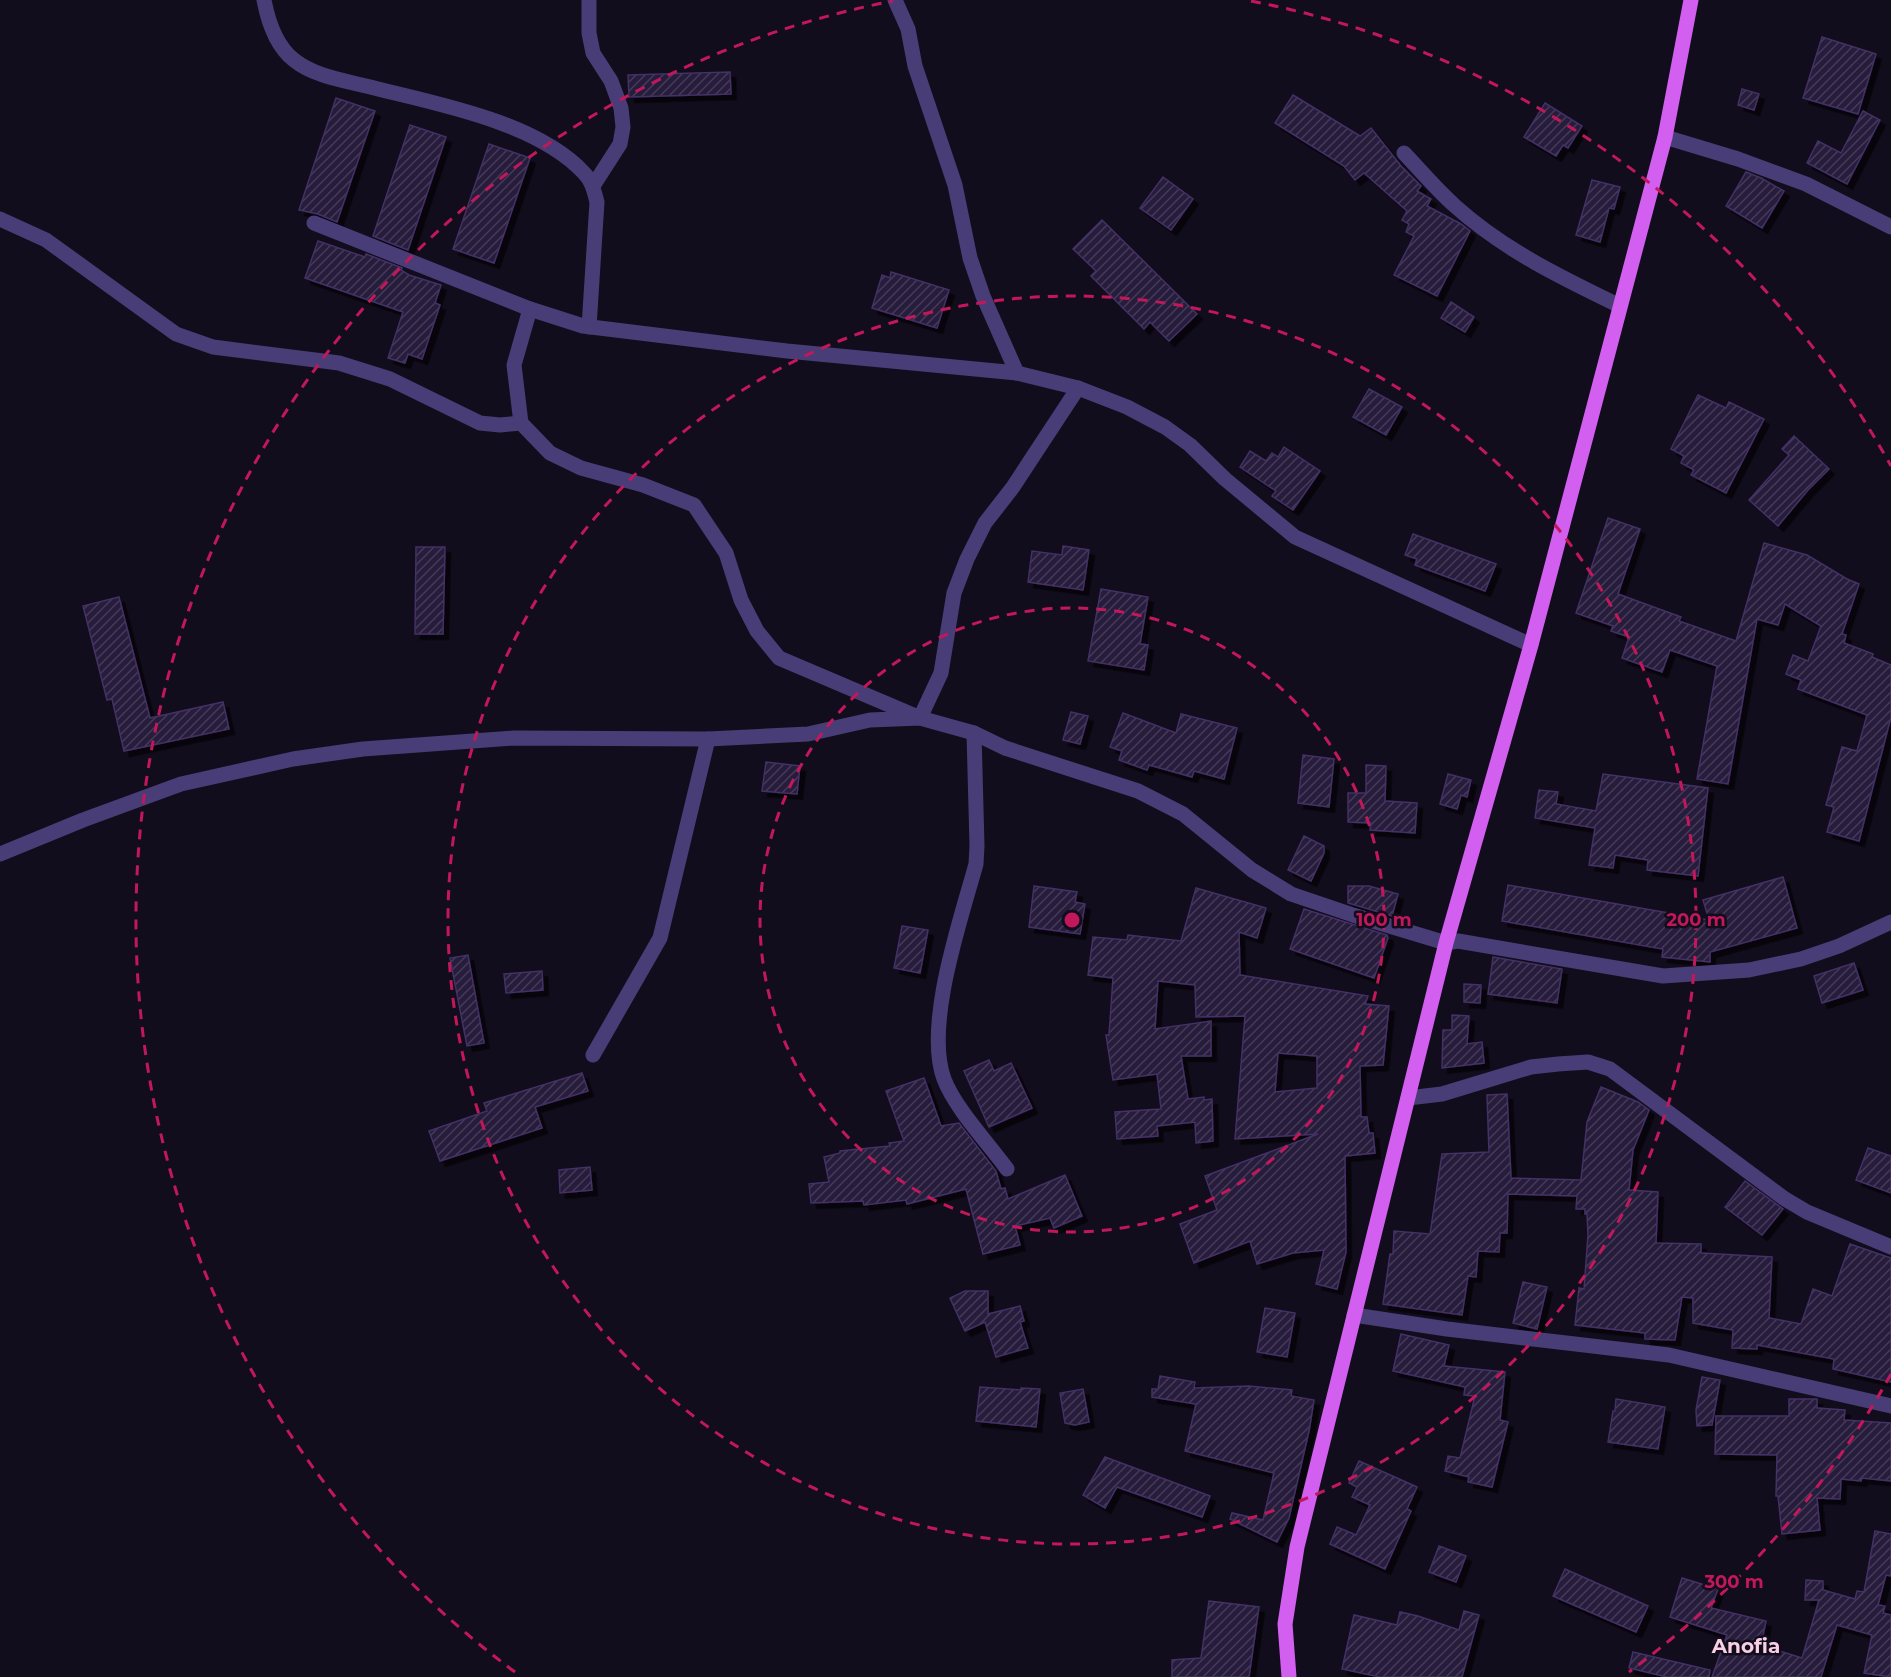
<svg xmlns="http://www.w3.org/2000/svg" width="1891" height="1677" font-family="Montserrat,sans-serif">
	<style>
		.building { fill: url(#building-hatch); stroke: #433065; stroke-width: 1.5; fill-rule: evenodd; filter: url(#shadow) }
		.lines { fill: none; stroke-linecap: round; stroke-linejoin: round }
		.minor { stroke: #493d77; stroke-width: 15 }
		.major { stroke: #d25fef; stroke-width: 15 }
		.ring { fill: none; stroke: #c2185b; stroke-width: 3; stroke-dasharray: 10 8 }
		.labels { text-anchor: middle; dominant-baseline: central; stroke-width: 5; stroke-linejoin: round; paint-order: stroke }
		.quarter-label { font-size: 20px; font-weight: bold; fill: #facfe3; stroke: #120d1c }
		.centre { fill: #c2185b; stroke: #120d1c; stroke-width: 3 }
		.ring-label { font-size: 18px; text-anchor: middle; font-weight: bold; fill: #c2185b; stroke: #120d1c; stroke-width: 5; stroke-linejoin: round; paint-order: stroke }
	</style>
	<defs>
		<pattern id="building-hatch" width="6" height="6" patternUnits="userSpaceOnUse" patternTransform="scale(1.5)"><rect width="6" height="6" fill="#271b3b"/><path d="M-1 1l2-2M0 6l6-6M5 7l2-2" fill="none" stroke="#463b58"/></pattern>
		<filter id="shadow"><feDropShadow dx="5.5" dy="5.5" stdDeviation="0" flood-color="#0009"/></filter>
	</defs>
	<rect width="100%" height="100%" fill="#120d1c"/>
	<g class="building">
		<path d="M1822,37l54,17 -18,60 -55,-16z"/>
		<path d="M730,72l1,22 -102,3 -1,-22z"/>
		<path d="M1742,89l17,5 -5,16 -16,-5z"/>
		<path d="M1293,95l67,41 11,-8 30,38 20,20 -4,5 14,8 -4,7 34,18 9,7 -33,65 -43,-21 20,-39 -8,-4 3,-8 -7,-4 5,-9 -43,-38 -9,7 -11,-14 -69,-43z"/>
		<path d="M336,98l39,13 -38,111 -19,-8 -19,-4z"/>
		<path d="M1545,103l37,23 -14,22 -5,-3 -7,11 -32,-19z"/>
		<path d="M1863,111l17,9 -33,64 -40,-21 11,-22 23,12z"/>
		<path d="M410,125l36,12 -38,113 -35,-14z"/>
		<path d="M489,144l41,14 -36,105 -41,-14z"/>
		<path d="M1746,172l15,6 23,13 -22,37 -36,-22z"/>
		<path d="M1163,177l30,22 -22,31 -31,-22z"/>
		<path d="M1592,180l28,7 -6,22 -5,-1 -9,34 -24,-7z"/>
		<path d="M1102,220l95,94 -28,27 -19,-19 -6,7 -53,-53 5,-5 -23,-22z"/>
		<path d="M318,241l47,16 1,-3 36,14 -1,2 8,5 32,10 -6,18 5,2 -18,54 -14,-5 -3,9 -17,-5 15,-46 -98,-34z"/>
		<path d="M891,272l58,18 -12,38 -65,-20 10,-33 8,3z"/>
		<path d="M1451,302l23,15 -9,15 -24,-14z"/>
		<path d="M1369,389l33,18 -16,28 -33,-18z"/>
		<path d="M1698,395l28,13 3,-6 35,17 -38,74 -35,-18 3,-5 -13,-7 3,-7 -13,-7z"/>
		<path d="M1794,436l35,33 -21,21 -30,36 -29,-26 40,-45 -7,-6z"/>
		<path d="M1284,447l36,24 -27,39 -21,-14 4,-5 -36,-24 10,-16 16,10 6,-8 6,4z"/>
		<path d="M1608,518l32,11 -22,65 63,23 -2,4 57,20 28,-98 43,12 40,24 12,5 -17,50 4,1 -2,8 29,11 -1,3 19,8v52l-32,124 -32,-9 7,-25 -8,-2 16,-58 15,4 10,-36 -69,-26 3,-9 -15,-6 7,-19 15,6 13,-35 -36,-22 -7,21 -21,-6 -29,165 -31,-5 20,-113 -47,-16 -8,22 -40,-14 7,-21 -18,-6 2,-5 -37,-13z"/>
		<path d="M1413,534l83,30 -11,27 -70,-26 2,-6 -12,-4z"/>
		<path d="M1063,546l26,4 -6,40 -55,-8 4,-31 30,4z"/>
		<path d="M416,547h29l-2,87h-28z"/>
		<path d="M1101,589l47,8 -8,47 8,1 -4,25 -56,-9z"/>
		<path d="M119,597l31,121 73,-16 6,27 -105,22 -12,-52 -5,1 -24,-94z"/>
		<path d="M1071,712l17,4 -8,28 -17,-4z"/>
		<path d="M1123,713l53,20 5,-19 56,14 -13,51 -30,-8 -2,6 -43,-12 -2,5 -28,-10 3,-9 -12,-4z"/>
		<path d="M1303,755l31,4 -5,48 -31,-4z"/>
		<path d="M766,762l34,4 -3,28 -35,-3z"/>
		<path d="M1366,765l20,1 -1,35 32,2 -2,30 -45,-3 1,-7 -23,-1v-29h18z"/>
		<path d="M1448,774l23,6 -4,17 -6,-2 -4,14 -17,-5z"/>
		<path d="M1603,774l105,14 -10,88 -51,-6 1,-10 -33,-5 -2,13 -24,-3 6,-37 -60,-10 4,-28 19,2 -2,12 40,7z"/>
		<path d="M1304,836l20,10v7l-13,28 -23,-11z"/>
		<path d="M1783,877l14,51 -87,24v10l-48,-5 1,-8 -161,-28 6,-36 201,35 -6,-20z"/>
		<path d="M1034,886l43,6 -2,10 10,2 -5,30 -51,-7z"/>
		<path d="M1348,886h21l29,8 -6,22 -44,-13z"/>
		<path d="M1196,888l70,20 -9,30 -18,-6 1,43 128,21 -3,8 24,2 -6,59 -23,1 1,51h6l2,16h4l2,20 -30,3 1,96 -9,37 -21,-5 8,-34 -31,3 -36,11 -7,-23 -56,22 -14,-39 37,-14 -12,-34 113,-42 -83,5 10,-123 -49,1 -1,-32 -37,-4 -3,48 56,-8v35h-30l7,43 16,-2v3l8,-1 1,42 -17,2 -1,-21 -38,4 1,10 -41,3 -2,-27 46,-3 -4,-35 -44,6 -7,-45h3l4,-57 -25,-3 5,-38 34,3 1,-5 53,6zM1278,1053l39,3v32l-42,4z"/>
		<path d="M1304,909l83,26 1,3 -14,40 -84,-29z"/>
		<path d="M902,926l26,4 -8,43 -26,-5z"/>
		<path d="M468,955l16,88 -17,3 -17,-88z"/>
		<path d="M1493,957l69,12 -5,34 -69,-9z"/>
		<path d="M1854,963l9,27 -41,13 -8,-27z"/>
		<path d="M542,971l1,19 -37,3 -2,-19z"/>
		<path d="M1464,984l17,1 -1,18 -16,-1z"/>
		<path d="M1452,1015l17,1 -2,28 15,-2 2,21 -42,5 1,-38h9z"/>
		<path d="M989,1060l5,11 17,-8 21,45 -43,19 -25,-56z"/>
		<path d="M582,1073l6,18 -53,16 7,21 -102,33 -11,-30 58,-20 -3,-8z"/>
		<path d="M924,1078l17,48 18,-3 37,48 5,18 4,-1 3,11 57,-24 17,41 -28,12 -4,-10 -35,8 5,19 -37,9 -17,-65 -59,15 -1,-4 -42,5 -1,-4 -52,2 -2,-19 20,-2 -5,-25 16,-4v-2l50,-5 -1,-3 15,-2 -18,-50z"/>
		<path d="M1601,1087l37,15 11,8 -16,40 -4,40 29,2 -2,51 45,1v9l71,4 -3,61 32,6 12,-35 19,7 18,-52 41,14v124l-58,-13 1,-10 -77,-14v4l-25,-1 1,-18 -40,-7v-25l-11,-1 -7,43 -30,-1v-6l-70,-8 4,-37 5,1 4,-54 -1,-21h-2v-5h-9l1,-13 -69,-2 -1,39h-7l-1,19 -21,-1 -2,26 -8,-1 -6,39 -79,-11 7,-50h3l1,-23 36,3 12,-80 47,-2 -2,-57 20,-1 4,84 70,2 6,-58z"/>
		<path d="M1868,1148l23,8v37l-35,-13z"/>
		<path d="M590,1167l2,23 -32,3 -1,-23z"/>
		<path d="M1745,1181l38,28 -21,26 -37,-28z"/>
		<path d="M1523,1282l24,5 -10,42 -24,-6z"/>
		<path d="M965,1291h23v23l32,-8 4,15 -4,1 8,26 -32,9 -11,-35 -20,9 -15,-33z"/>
		<path d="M1265,1308l30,5 -8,44 -30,-5z"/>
		<path d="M1401,1334l48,11 -5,21 61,6 -5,48 8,2 -16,65 -24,-5 1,-5 -24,-6 3,-15 12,2 15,-62 -11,-1 1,-8 -72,-16z"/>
		<path d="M1160,1376l35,6 -1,6 55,-2 43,4 -1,6 23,4 -5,31 -20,87 -12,24 -47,-23 2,-6 31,7 11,-47 -89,-22 11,-47 -44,-7v-8h6z"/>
		<path d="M1702,1377l18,3 -8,45 -15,1 -1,-16z"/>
		<path d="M980,1387l41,3v-2l19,1 -4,38 -60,-6z"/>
		<path d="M1083,1389l6,33 -14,3 -10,-2 -5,-30z"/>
		<path d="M1616,1399l49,8 -7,42 -50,-7 5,-31h2z"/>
		<path d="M1789,1399h28v9l28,2 -1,10 47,3v58l-29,-3 -1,3 -20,-2 -1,20 -23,-1 3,32 -38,4 -4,-38h-2l1,-41 -62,-1 1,-38h73z"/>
		<path d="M1105,1457l105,39 -8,21 -85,-30 -12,21 -22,-13z"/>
		<path d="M1359,1461l58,26 -10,22 4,2 -26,58 -55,-25 7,-17 19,8 14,-30 -18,-8 5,-10 -8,-4z"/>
		<path d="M1875,1531l16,3v42l-5,-1 -8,30 7,1 -2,7 8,2v62l-27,-4 8,-38 -35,-10 -16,52h-109l15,-42 -57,-18 12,-39 36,11 -7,19 55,13 -5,24 41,13 17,-58h-14l1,-20 17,1v9l32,9 2,-8 7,1z"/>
		<path d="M1439,1546l27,10 -10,26 -27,-10z"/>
		<path d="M1565,1569l83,37 -12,26 -83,-36z"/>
		<path d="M1209,1601l50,6 -10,70h-77v-17l29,-2z"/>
		<path d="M1464,1611l15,4 -17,62h-82l-38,-8 12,-54 43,10 3,-13 18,4 41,14z"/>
		<path d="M1633,1652l77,18 -1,7h-42l-38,-9z"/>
	</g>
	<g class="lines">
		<g class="minor">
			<path d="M264,0c4,21 12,46 30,60 20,16 48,20 72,26 67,17 170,35 218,87 8,8 10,18 13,29l-8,125"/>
			<path d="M589,0v33l4,20 18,28 10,27 2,19 -3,17 -27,42"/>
			<path d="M895,0l13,29 7,37 40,119 15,73 13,38 34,77"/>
			<path d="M1665,137l73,22 68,25 85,43"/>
			<path d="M1404,153c17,18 33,37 51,53 49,44 107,72 165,100"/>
			<path d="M0,219l46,21 130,94 37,13 126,16 51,16 90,44 20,2 21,-2"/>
			<path d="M314,223l216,86 53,17 204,25 230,22 61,15 49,19 38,20 25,18 35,34 70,58 236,108"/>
			<path d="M530,309l-16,56 7,58 29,30 31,15 62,17 51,20 32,48 15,47 16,31 22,27 141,60 21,-45 13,-80 13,-34 18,-36 28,-36 65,-99"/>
			<path d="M974,733l3,113 -1,18c-15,55 -52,161 -32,215 11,29 44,64 63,90"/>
			<path d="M0,854l83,-34 98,-36 112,-25 70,-10 151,-11 194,1 100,-5 62,-14 50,-2 54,15 31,15 133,43 45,23 69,56 39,24 62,21 93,28 12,-2 205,35 86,-6 52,-11 38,-13 52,-24"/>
			<path d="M593,1055l67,-117 48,-199"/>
			<path d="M1408,1098l34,-4 89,-27 27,-3 30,-2 22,7 175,130 22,13 84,35"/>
			<path d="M1354,1315l93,14 222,26 222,51"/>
		</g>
		<path class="major" d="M1289,1677l-4,-53 12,-77 149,-604 85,-298 134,-508 26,-137"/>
	</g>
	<g class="ring">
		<circle cx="1072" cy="920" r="312"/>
		<circle cx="1072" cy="920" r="624"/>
		<path d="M1891 1374A936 936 0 0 1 1629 1672M515 1672A936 936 0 0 1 893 1M1251 1A936 936 0 0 1 1891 466"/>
	</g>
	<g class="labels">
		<g class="quarter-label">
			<text x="1746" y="1646">Anofia</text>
		</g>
	</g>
	<circle cx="1072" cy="920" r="9" class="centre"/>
	<g class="ring-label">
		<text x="1384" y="926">100 m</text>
		<text x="1696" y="926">200 m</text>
		<text x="1734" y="1588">300 m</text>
	</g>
</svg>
